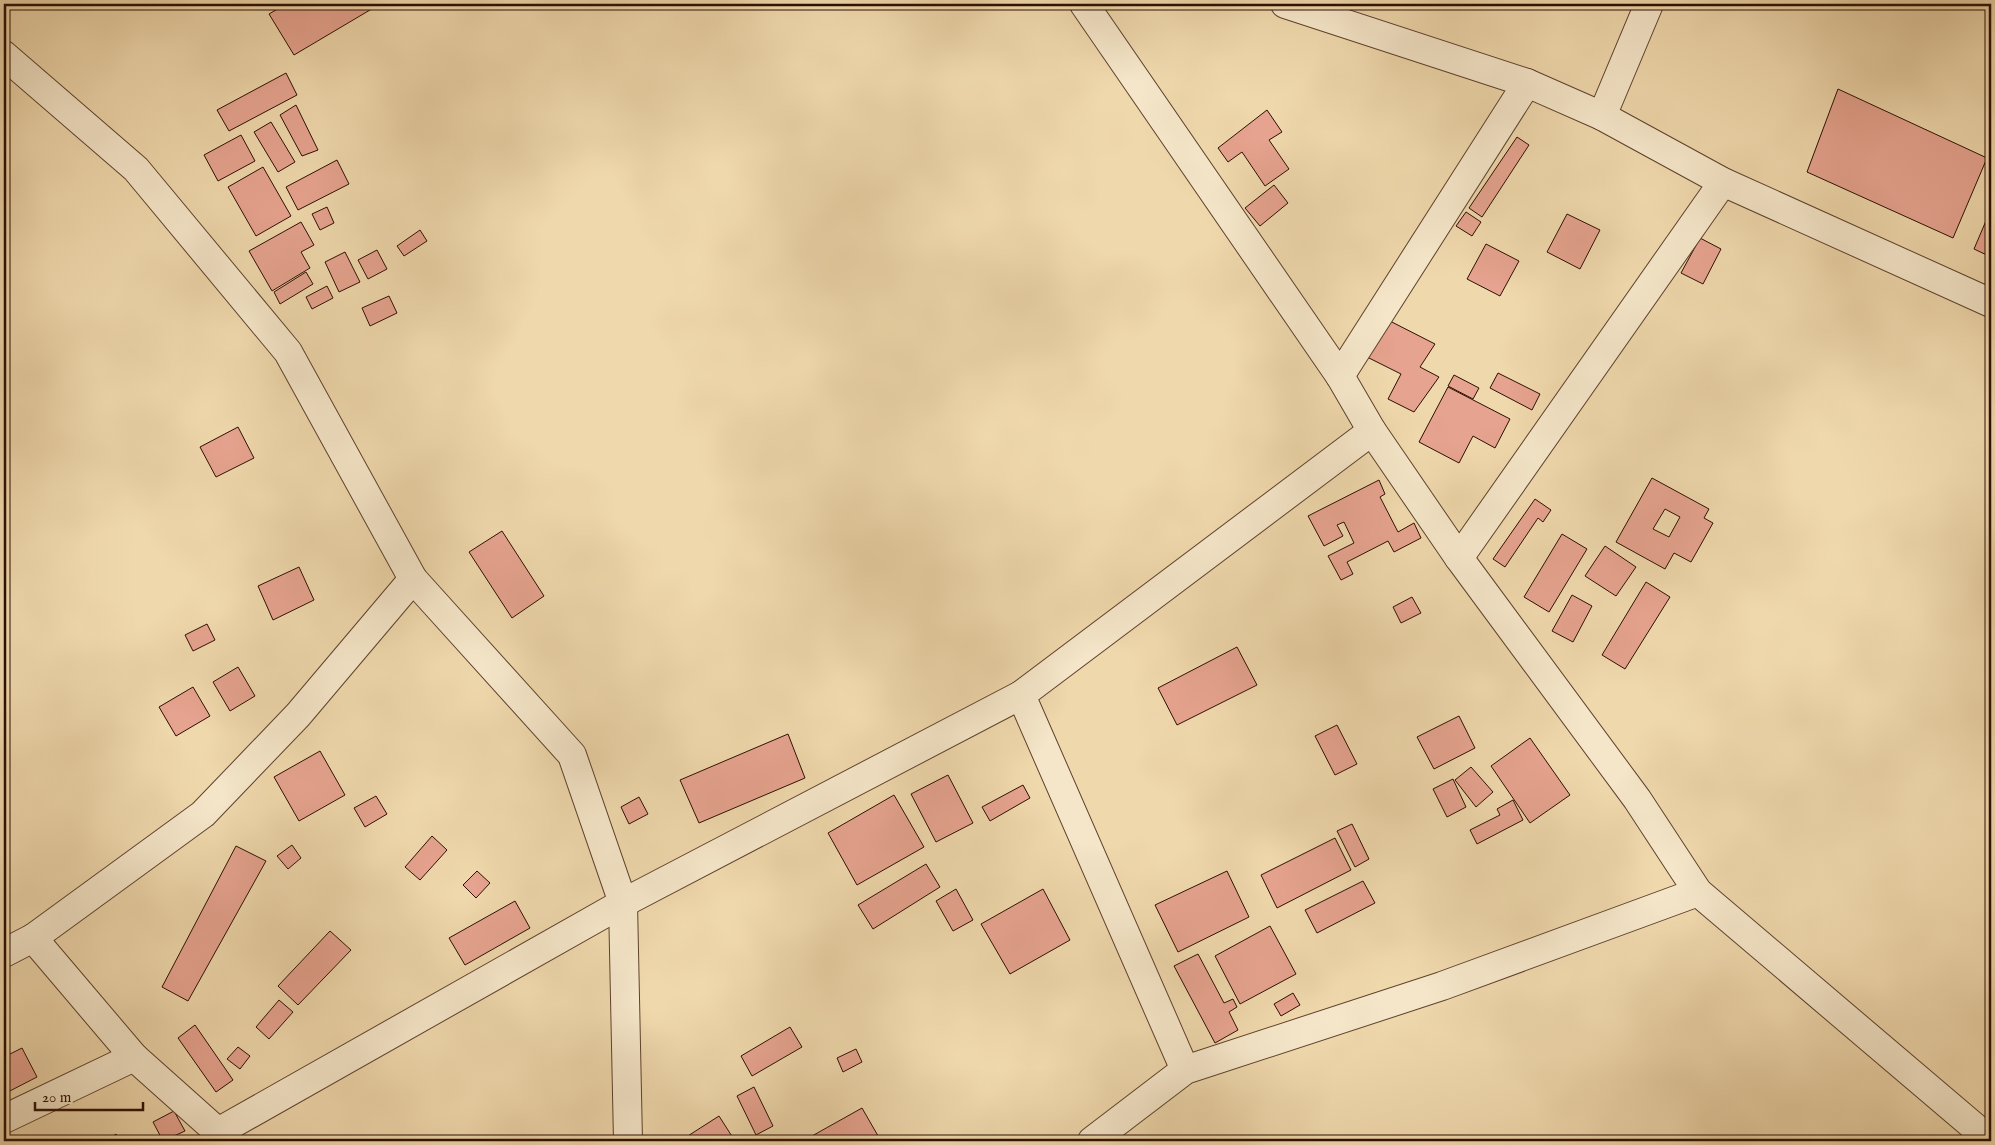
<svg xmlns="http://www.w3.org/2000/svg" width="1995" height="1145" font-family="'IM FELL English',serif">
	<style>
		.building { fill: #e6a38f; stroke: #2d0f01; fill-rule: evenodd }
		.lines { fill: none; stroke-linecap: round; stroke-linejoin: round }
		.minor-casing { stroke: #5e412c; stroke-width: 30 }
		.minor { stroke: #f5e6c9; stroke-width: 28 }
	</style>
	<rect width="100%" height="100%" fill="#efd8ac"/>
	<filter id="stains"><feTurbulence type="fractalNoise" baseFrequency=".004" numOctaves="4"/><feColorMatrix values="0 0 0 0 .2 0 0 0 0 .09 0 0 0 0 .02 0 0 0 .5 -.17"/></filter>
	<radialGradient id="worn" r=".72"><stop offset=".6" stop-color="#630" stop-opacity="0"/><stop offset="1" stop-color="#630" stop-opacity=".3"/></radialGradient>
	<g class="building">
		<path d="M286,4h87l2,3 -81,48 -25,-41z"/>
		<path d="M286,73l11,22 -68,36 -12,-21z"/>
		<path d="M1838,89l149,69 -34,80 -146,-66z"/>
		<path d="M296,105l22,45 -16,6 -22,-41z"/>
		<path d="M1267,110l15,22 -13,8 20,29 -24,17 -23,-34 -14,10 -10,-14z"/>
		<path d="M271,122l24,40 -17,10 -24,-40z"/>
		<path d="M241,135l14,26 -37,20 -14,-26z"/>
		<path d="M1517,137l12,8 -47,72 -13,-9z"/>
		<path d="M337,160l12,24 -51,26 -12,-23z"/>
		<path d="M263,167l28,49 -35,20 -28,-49z"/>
		<path d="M1274,185l14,18 -28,23 -15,-18z"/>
		<path d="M327,207l7,16 -14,7 -8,-16z"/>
		<path d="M1991,209v48l-17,-8z"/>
		<path d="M1466,212l15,10 -9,14 -16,-10z"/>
		<path d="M1567,214l33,16 -20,39 -33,-17z"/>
		<path d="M301,222l13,23 -13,7 9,16 -38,23 -23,-40z"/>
		<path d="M420,230l7,11 -23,15 -7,-10z"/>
		<path d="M1700,238l21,11 -18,35 -22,-11z"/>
		<path d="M1486,244l33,17 -19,35 -33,-17z"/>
		<path d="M377,250l10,19 -19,10 -10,-19z"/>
		<path d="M345,252l15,30 -21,10 -14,-30z"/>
		<path d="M306,272l7,12 -33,20 -6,-12z"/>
		<path d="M327,286l6,12 -21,11 -6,-12z"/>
		<path d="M389,296l8,17 -27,13 -8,-18z"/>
		<path d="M1384,318l51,26 -15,23 19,10 -25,35 -26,-13 13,-25 -36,-18z"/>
		<path d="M1498,373l42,21 -8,16 -42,-22z"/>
		<path d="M1454,375l25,13 -6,11 -25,-13z"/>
		<path d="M1448,387l62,32 -15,29 -22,-12 -14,27 -40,-21z"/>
		<path d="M238,427l16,31 -38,19 -16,-30z"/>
		<path d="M1652,478l57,31 -5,9 9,5 -22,39 -17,-9 -9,16 -49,-27zM1665,509l15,8 -11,20 -16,-8z"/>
		<path d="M1379,480l6,14 -5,3 18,35 16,-9 7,15 -27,14 -6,-11 -41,21 6,12 -12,6 -13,-24 26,-13 -10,-21 -7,3 6,11 -19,10 -16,-30z"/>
		<path d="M1535,499l16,11 -8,12 -5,-4 -33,49 -12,-8z"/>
		<path d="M502,531l42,65 -32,22 -43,-66z"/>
		<path d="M1562,534l25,15 -38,63 -25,-15z"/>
		<path d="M1605,546l31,21 -20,29 -31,-20z"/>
		<path d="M299,567l15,33 -41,20 -15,-34z"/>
		<path d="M1646,582l24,15 -45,72 -23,-14z"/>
		<path d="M1572,595l20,11 -19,36 -21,-11z"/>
		<path d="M1412,597l9,16 -20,10 -8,-16z"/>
		<path d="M207,624l8,16 -22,11 -8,-16z"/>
		<path d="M1237,647l20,38 -80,40 -19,-37z"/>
		<path d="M238,667l17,29 -25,15 -17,-29z"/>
		<path d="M193,687l17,29 -34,20 -17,-29z"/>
		<path d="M1459,716l16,32 -41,21 -17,-32z"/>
		<path d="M1337,725l20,39 -22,11 -20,-39z"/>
		<path d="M788,734l17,44 -106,45 -19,-43z"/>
		<path d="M1530,738l40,57 -40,28 -39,-57z"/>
		<path d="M320,751l25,44 -46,26 -25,-44z"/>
		<path d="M1471,767l22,25 -17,15 -21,-27z"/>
		<path d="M948,775l25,48 -37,19 -25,-48z"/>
		<path d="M1453,779l13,28 -19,10 -14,-28z"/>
		<path d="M1023,785l7,13 -40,23 -8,-14z"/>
		<path d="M894,795l30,52 -67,38 -29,-52z"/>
		<path d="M376,796l11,18 -22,13 -11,-19z"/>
		<path d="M639,797l9,17 -19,10 -8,-17z"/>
		<path d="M1513,800l10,20 -46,24 -7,-14 30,-15 -3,-6z"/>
		<path d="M1352,824l17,35 -14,8 -18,-36z"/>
		<path d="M432,836l15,14 -27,30 -15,-13z"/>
		<path d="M1335,838l16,32 -74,38 -16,-33z"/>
		<path d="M292,845l9,13 -13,11 -11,-13z"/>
		<path d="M236,846l30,15 -78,140 -26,-14z"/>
		<path d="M926,864l14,23 -67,42 -15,-24z"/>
		<path d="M477,871l13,12 -14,15 -13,-13z"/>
		<path d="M1227,871l22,46 -71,35 -23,-47z"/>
		<path d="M1363,881l12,22 -58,30 -12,-23z"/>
		<path d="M956,889l17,31 -20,11 -17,-30z"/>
		<path d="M1043,889l27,51 -60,34 -29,-50z"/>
		<path d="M515,901l15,27 -65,37 -16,-27z"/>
		<path d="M1270,926l26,48 -56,30 -25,-48z"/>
		<path d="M330,931l21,19 -53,55 -20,-19z"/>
		<path d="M1198,954l26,49 9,-4 4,8 -8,5 9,18 -23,13 -41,-77z"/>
		<path d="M1293,993l7,12 -19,11 -7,-12z"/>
		<path d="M279,1000l14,12 -24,27 -13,-12z"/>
		<path d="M195,1025l38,55 -17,12 -38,-54z"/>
		<path d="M790,1027l12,20 -50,29 -11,-20z"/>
		<path d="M238,1047l12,9 -10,13 -13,-10z"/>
		<path d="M22,1048l15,29 -33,17v-37z"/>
		<path d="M856,1049l6,13 -19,10 -6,-14z"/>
		<path d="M754,1087l19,39 -17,9 -19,-39z"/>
		<path d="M862,1108l19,33h-78z"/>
		<path d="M174,1111l11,20 -22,10 -10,-19z"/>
		<path d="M719,1116l16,25h-55z"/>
		<path d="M116,1134l4,7h-14z"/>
	</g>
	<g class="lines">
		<g class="minor-casing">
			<g id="minor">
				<path d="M1084,4l256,372 32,55 87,127 178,241 61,93 293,249"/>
				<path d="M1285,4l242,79 75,33 121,66 268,121"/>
				<path d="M4,55l132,114 152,183 125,227 159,176 51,148 5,238"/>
				<path d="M1602,116l47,-112"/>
				<path d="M1340,376l187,-293"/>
				<path d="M1459,558l264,-376"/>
				<path d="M1021,695l164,375"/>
				<path d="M33,938l101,119 84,75 6,9"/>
				<path d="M4,953l29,-15 170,-124 95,-99 115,-136"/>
				<path d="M4,1119l130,-62"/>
				<path d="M218,1132l405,-229 398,-208 351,-264"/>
				<path d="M1092,1141l93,-71 257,-84 256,-94"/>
			</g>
		</g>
		<use href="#minor" class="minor"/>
	</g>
	<rect width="1995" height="1145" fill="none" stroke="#efd8ac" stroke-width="20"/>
	<rect x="5" y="5" width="1985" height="1135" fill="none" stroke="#2d0f01" stroke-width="2.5"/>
	<rect x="10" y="10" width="1975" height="1125" fill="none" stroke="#2d0f01"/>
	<path d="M35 1102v8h108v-8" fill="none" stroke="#2d0f01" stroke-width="2.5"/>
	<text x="42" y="1102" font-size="15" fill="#2d0f01" stroke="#f5e6c9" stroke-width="4" paint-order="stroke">20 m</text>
	<rect width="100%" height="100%" filter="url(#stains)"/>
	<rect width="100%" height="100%" fill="url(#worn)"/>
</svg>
